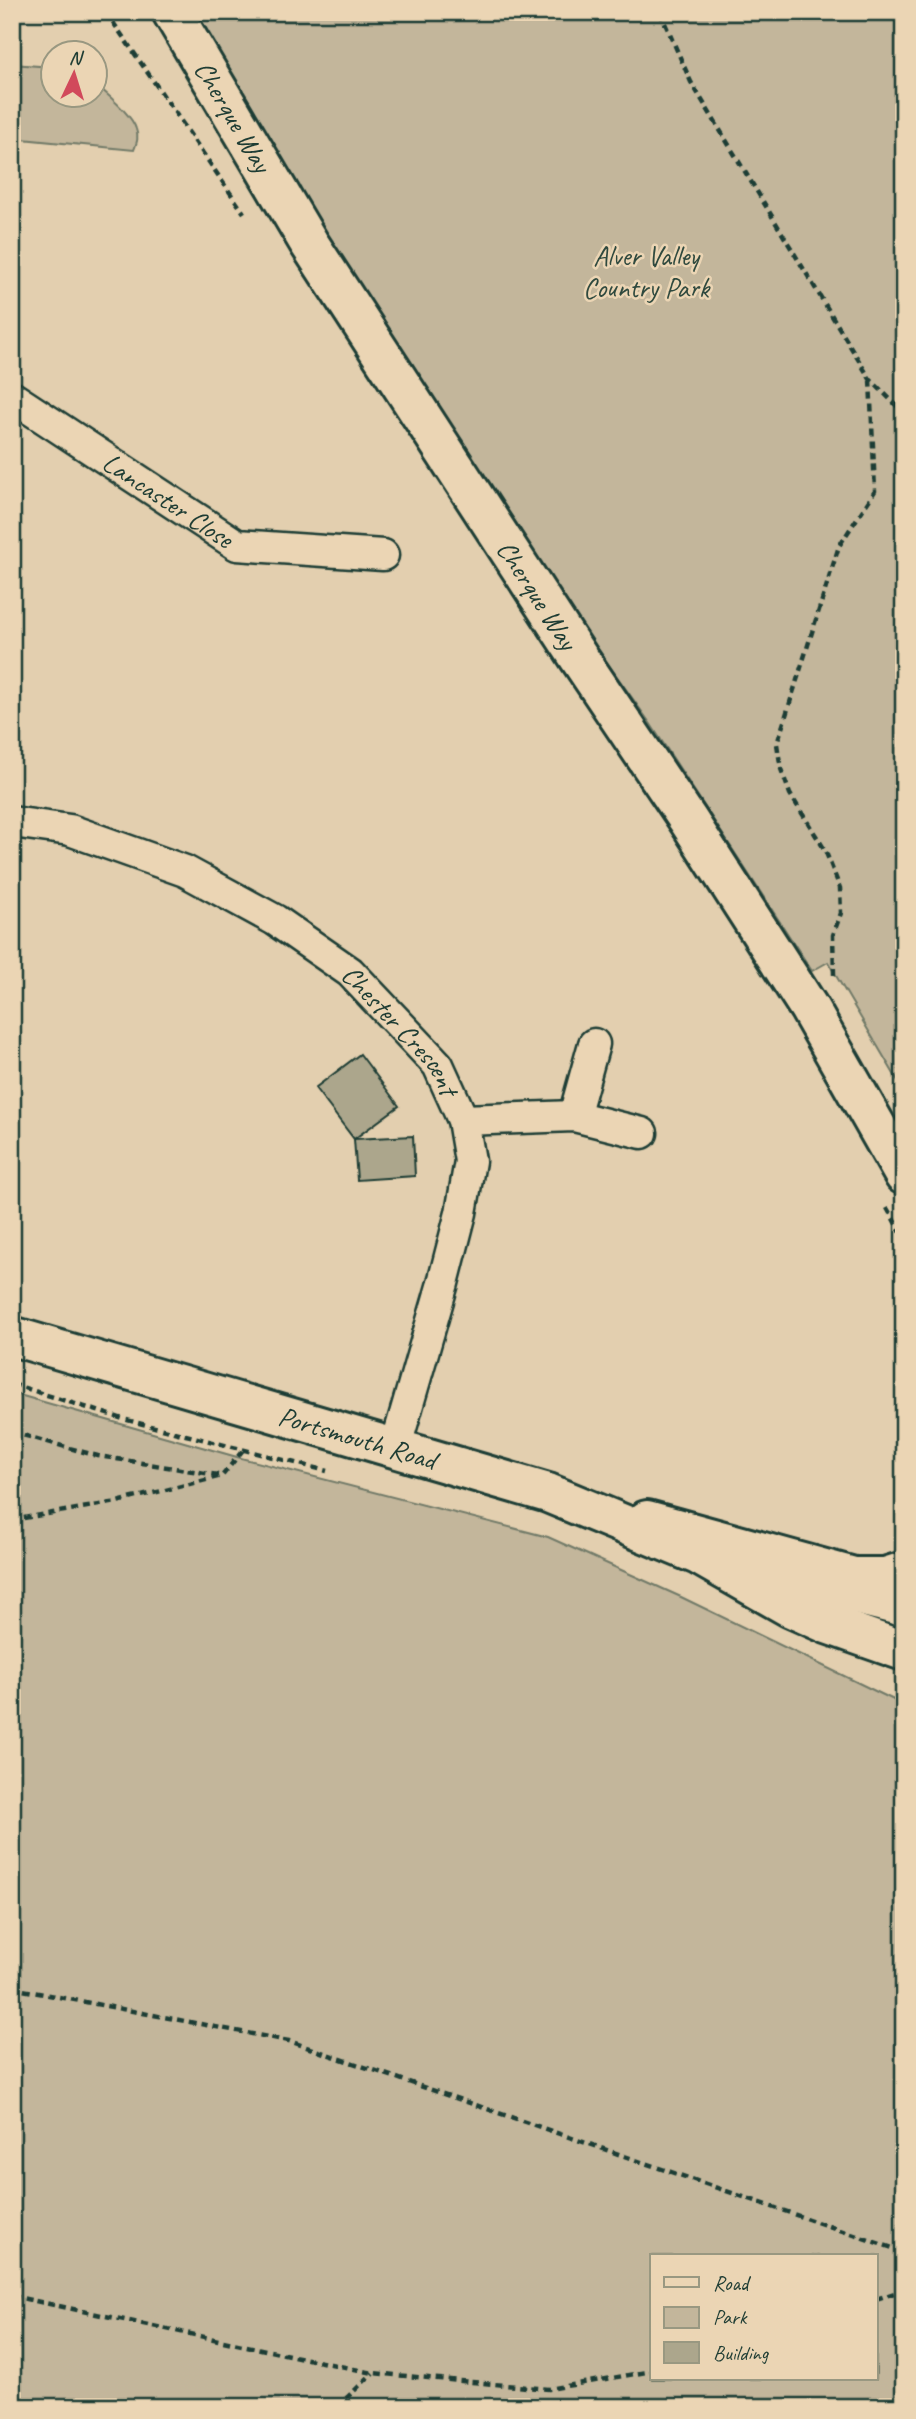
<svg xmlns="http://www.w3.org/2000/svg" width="916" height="2419" font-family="Caveat,sans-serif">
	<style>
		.green { fill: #c3b69b; stroke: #717a68; stroke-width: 2; fill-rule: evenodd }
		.building { fill: #aca68c; stroke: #1f3d34; stroke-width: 2 }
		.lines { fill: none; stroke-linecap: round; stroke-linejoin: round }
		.minor-casing { stroke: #1f3d34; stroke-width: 35 }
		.tertiary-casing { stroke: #1f3d34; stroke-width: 44 }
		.secondary-casing { stroke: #1f3d34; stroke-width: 44 }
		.path { stroke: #1f3d34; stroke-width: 4.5; stroke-dasharray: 7 5; stroke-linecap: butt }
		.minor { stroke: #ebd5b4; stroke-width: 30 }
		.tertiary { stroke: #ebd5b4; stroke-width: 38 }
		.secondary { stroke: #ebd5b4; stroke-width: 38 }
		.labels { text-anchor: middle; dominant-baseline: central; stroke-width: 5; stroke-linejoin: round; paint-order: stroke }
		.street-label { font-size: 28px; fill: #1f3d34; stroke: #ebd5b4 }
		.park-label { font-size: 28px; fill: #2f493e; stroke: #ebd5b4 }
	</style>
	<rect width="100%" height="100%" fill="#e3cfaf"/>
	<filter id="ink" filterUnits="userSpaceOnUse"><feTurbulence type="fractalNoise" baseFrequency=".0143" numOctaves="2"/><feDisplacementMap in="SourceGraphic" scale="14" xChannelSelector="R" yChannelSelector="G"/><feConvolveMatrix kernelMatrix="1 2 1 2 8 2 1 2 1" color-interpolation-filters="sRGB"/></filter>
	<g filter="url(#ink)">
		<g class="green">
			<path d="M189,12h715v1079l-76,-129 -16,9 -162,-248 -341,-480z"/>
			<path d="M12,64l40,3v27h42l1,-10c11,9 37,31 41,45 3,8 1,13 -2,21l-122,-12z"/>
			<path d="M12,1393l225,64 311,80 133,60 223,108v702h-892zM652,2256h224v123h-224z"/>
		</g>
		<g class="building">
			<path d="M360,1054l39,52 -45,33 -39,-51z"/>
			<path d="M413,1136l2,40 -58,4 -3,-41z"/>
		</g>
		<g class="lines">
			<g class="minor-casing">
				<g id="minor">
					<path id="s1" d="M12,397l225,148 146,10"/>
					<path id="s2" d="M12,822l58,8 115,41 90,49 75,52 88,93 25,55 7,41 -9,52 -18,70 -48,166"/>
					<path d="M574,1116l20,-72"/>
					<path d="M463,1120l111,-4 68,17"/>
				</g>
			</g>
			<g class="tertiary-casing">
				<g id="tertiary">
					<path id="s3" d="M172,12l137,231 270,415 109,162 121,188 95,167"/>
					<path d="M647,1520l207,57h31l19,-6"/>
				</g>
			</g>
			<g class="secondary-casing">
				<g id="secondary">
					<path id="s4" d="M12,1336l536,157 150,62 93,53 36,16 77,27"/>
					<path d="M744,1567l160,40"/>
				</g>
			</g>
			<g class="path">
				<path d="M106,12l138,201"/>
				<path d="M660,12l31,70 179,297 34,34"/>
				<path d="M12,15l7,-3"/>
				<path d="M834,975l-1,-40 8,-22 -1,-25 -15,-38 -35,-56 -9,-25 -4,-25 62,-198 36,-55 -5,-112"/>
				<path d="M887,1208l17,30"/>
				<path d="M12,1384l111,35 204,52"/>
				<path d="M12,1432l86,24 120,19"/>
				<path d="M12,1520l105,-18 105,-26 21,-26"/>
				<path d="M12,1988l277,53 615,211"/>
				<path d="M12,2296l361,77 176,16 103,-18"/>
				<path d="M876,2299l28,-9"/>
				<path d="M337,2407l36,-34"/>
			</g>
			<use href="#minor" class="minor"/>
			<use href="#tertiary" class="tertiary"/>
			<use href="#secondary" class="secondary"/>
		</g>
	</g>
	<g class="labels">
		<g class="street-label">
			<text stroke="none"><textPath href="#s3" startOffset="121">Cherque Way</textPath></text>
			<text stroke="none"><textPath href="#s1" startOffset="187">Lancaster Close</textPath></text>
			<text stroke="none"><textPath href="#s3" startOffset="688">Cherque Way</textPath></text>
			<text stroke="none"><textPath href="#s2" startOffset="452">Chester Crescent</textPath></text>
			<text stroke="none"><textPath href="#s4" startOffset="360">Portsmouth Road</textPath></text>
		</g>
		<g class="park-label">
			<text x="646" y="255">Alver Valley<tspan x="646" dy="32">Country Park</tspan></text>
		</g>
	</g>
	<rect width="916" height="2419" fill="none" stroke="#ebd5b4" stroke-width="42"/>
	<rect x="21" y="21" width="874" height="2377" fill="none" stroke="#1f3d34" stroke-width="2.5" filter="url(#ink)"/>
	<rect x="650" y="2254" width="228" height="126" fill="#ebd5b4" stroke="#999881" stroke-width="2"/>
	<rect x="664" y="2277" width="35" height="10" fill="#ebd5b4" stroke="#999881" stroke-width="2"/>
	<text x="713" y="2290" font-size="21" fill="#1f3d34">Road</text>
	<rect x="664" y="2307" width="35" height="21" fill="#c3b69b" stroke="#999881" stroke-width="2"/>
	<text x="713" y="2324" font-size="21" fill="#1f3d34">Park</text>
	<rect x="664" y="2342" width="35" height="21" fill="#aca68c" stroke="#999881" stroke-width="2"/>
	<text x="713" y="2360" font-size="21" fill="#1f3d34">Building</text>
	<g transform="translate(74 74) rotate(4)"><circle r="33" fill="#ebd5b4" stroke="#999881" stroke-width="2"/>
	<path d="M0-5L12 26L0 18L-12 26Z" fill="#d1495b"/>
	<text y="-10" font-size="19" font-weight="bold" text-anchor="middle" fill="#1f3d34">N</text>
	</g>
</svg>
